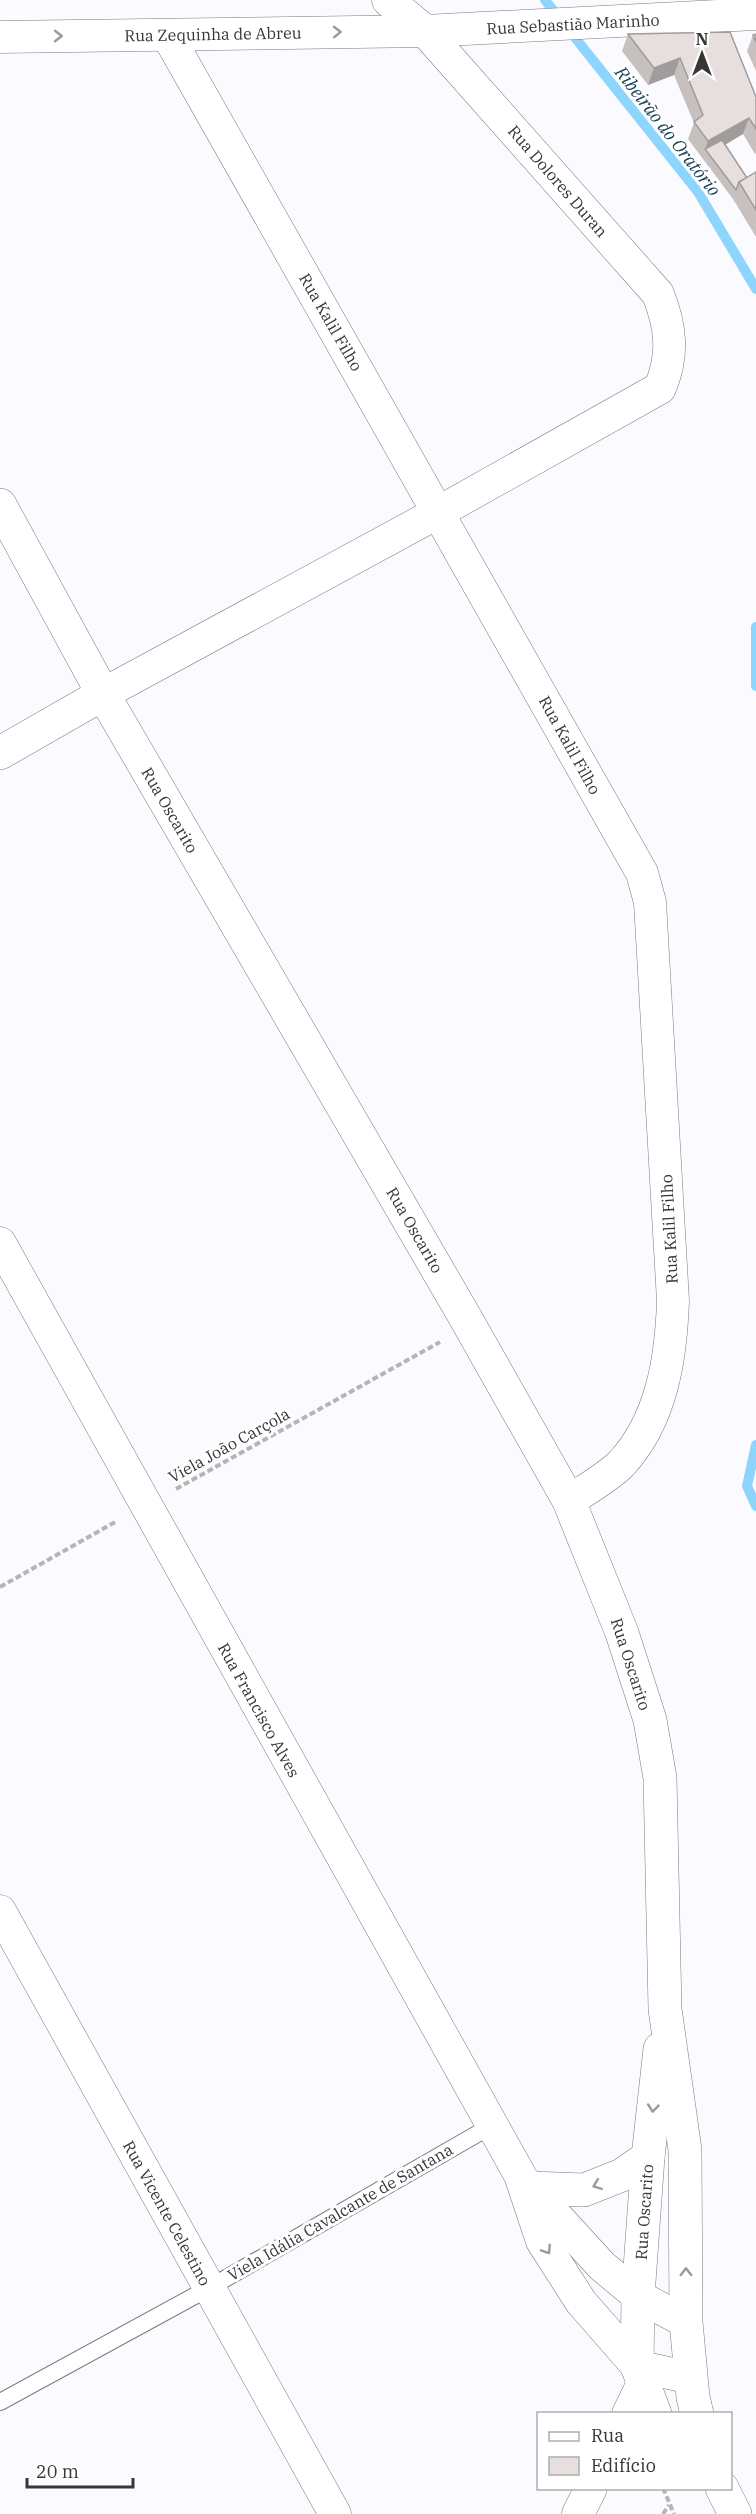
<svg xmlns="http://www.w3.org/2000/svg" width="756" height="2514" font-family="'IBM Plex Serif',serif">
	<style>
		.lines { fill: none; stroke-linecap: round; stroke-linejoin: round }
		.stream { stroke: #8ed5fe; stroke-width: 10 }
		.service-casing { stroke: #797a7f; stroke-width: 18 }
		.minor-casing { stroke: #797a7f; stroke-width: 33 }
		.tertiary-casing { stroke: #797a7f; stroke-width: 34 }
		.secondary-casing { stroke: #797a7f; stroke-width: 34 }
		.path { stroke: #b5b5b8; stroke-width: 4; stroke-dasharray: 6 3; stroke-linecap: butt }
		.service { stroke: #fff; stroke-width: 16 }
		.minor { stroke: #fff; stroke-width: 32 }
		.tertiary { stroke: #fff; stroke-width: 33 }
		.secondary { stroke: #fff; stroke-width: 33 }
		.wall { fill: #c6c0bf }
		.shaded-wall { fill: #a19c9b }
		.building { fill: #e6dfde; stroke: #a19c9b; stroke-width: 1.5 }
		.oneway { stroke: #9a9a9c }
		.labels { text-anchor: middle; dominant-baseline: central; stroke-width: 6; stroke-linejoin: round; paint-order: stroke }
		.street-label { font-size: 16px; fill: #363638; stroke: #fff }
		.water-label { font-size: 18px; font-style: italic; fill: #194257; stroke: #fff }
	</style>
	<rect width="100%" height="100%" fill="#fbfbff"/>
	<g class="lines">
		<g class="stream">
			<path d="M545,0l153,192 58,97"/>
			<path d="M756,627v59"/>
			<path d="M756,1445l-9,41 9,20"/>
		</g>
		<g class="service-casing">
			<path id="service" d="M0,2402l209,-114 282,-162"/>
		</g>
		<g class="minor-casing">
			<g id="minor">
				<path d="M168,36l474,837 8,29 23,399c-2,57 -11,119 -52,163 -14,14 -36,26 -52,37"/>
				<path d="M0,37l425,-6 331,-17"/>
				<path d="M103,694l336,-182 221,-124c14,-33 11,-61 -2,-94l-233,-263 -37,-31"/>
				<path d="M0,1243l520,932 22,66 39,61 56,64 54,12"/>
				<path d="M0,1911l335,603"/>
				<path d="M526,2183l76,83 36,30 48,26"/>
				<path d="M628,2414l14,-29"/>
				<path d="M578,2514l13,-26"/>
			</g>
		</g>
		<g class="tertiary-casing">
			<path id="tertiary" d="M0,753l103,-59"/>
		</g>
		<g class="secondary-casing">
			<g id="secondary">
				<path d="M0,505l103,189 362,623 104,184 53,132 28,87 10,58 5,231 20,141 1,172 7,75 4,17"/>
				<path d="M531,2188l53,2 38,-15 26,-18"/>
				<path d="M655,2414l-18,-48 1,-70 10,-139 12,-108"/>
				<path d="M722,2488l13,26"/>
			</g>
		</g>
		<g class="path">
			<path d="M176,1489l264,-147"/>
			<path d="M0,1587l117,-66"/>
			<path d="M663,2488l11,26"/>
			<path d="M663,2514l6,-9"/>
		</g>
		<use href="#service" class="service"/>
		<use href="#minor" class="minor"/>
		<use href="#tertiary" class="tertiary"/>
		<use href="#secondary" class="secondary"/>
	</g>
	<g class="wall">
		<path d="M730,32l26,65v-1v57l-1,1 -12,-20 -18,11 22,33 9,-6v65l-23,-38 -45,-60 6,-16 -20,-48 -26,10 -26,-34 6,-17z"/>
		<path d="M756,34v37l-9,-20 6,-16z"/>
	</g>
	<g class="shaded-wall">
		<path d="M680,58l-6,17 -26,10 6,-17z"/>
		<path d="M749,118l-6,16 -34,20 -4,-5 3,-8z"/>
	</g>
	<g class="building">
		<path d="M730,32l26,65v32l-7,-11 -41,23 -14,-19 9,-7 -23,-57 -26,10 -26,-34z"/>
		<path d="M756,34v8l-3,-7z"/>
		<path d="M722,140l25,38 -8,4 -3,8 -31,-41z"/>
		<path d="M756,172v38l-17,-28z"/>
	</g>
	<defs><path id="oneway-chevron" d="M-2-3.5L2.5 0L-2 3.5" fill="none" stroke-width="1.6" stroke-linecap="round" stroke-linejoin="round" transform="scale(1.5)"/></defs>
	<g class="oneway">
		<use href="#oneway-chevron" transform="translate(337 32) rotate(-1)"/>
		<use href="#oneway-chevron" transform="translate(58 36)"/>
		<use href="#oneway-chevron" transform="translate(653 2108) rotate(96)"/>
		<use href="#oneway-chevron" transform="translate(597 2185) rotate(159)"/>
		<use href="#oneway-chevron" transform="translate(547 2250) rotate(57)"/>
		<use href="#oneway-chevron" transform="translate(686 2272) rotate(-90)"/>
	</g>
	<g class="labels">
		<g class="street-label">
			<text transform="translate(573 24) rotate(-3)">Rua Sebastião Marinho</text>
			<text transform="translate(213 34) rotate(-1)">Rua Zequinha de Abreu</text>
			<text transform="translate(558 181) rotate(49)">Rua Dolores Duran</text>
			<text transform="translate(331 322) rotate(60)">Rua Kalil Filho</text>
			<text transform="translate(570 745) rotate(61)">Rua Kalil Filho</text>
			<text transform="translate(170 810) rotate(60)">Rua Oscarito</text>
			<text transform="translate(669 1229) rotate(-93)">Rua Kalil Filho</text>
			<text transform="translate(415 1230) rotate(60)">Rua Oscarito</text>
			<text transform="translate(229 1445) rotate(-29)">Viela João Carçola</text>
			<text transform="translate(631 1664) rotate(72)">Rua Oscarito</text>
			<text transform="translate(259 1710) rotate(61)">Rua Francisco Alves</text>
			<text transform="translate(340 2212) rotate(-30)">Viela Idália Cavalcante de Santana</text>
			<text transform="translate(644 2212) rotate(-86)">Rua Oscarito</text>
			<text transform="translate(167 2213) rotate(61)">Rua Vicente Celestino</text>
		</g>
		<g class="water-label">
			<text transform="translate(668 131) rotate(52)">Ribeirão do Oratório</text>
		</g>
	</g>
	<rect x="537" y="2412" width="195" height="78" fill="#ffffff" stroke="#afafaf" stroke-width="1.5"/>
	<rect x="549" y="2432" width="30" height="9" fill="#ffffff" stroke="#afafaf" stroke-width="1.5"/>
	<text x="591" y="2442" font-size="18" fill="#363638">Rua</text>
	<rect x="549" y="2457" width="30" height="18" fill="#e6dfde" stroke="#afafaf" stroke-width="1.5"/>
	<text x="591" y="2472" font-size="18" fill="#363638">Edifício</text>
	<g transform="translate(702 54)" stroke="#ffffff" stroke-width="4.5" paint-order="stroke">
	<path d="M0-4.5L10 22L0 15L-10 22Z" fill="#363638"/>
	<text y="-9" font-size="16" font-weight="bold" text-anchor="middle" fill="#363638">N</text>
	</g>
	<path d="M27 2478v9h106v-9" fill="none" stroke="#363638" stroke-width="3"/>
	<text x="36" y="2478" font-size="18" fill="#363638" stroke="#ffffff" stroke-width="4.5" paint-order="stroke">20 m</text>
</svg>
